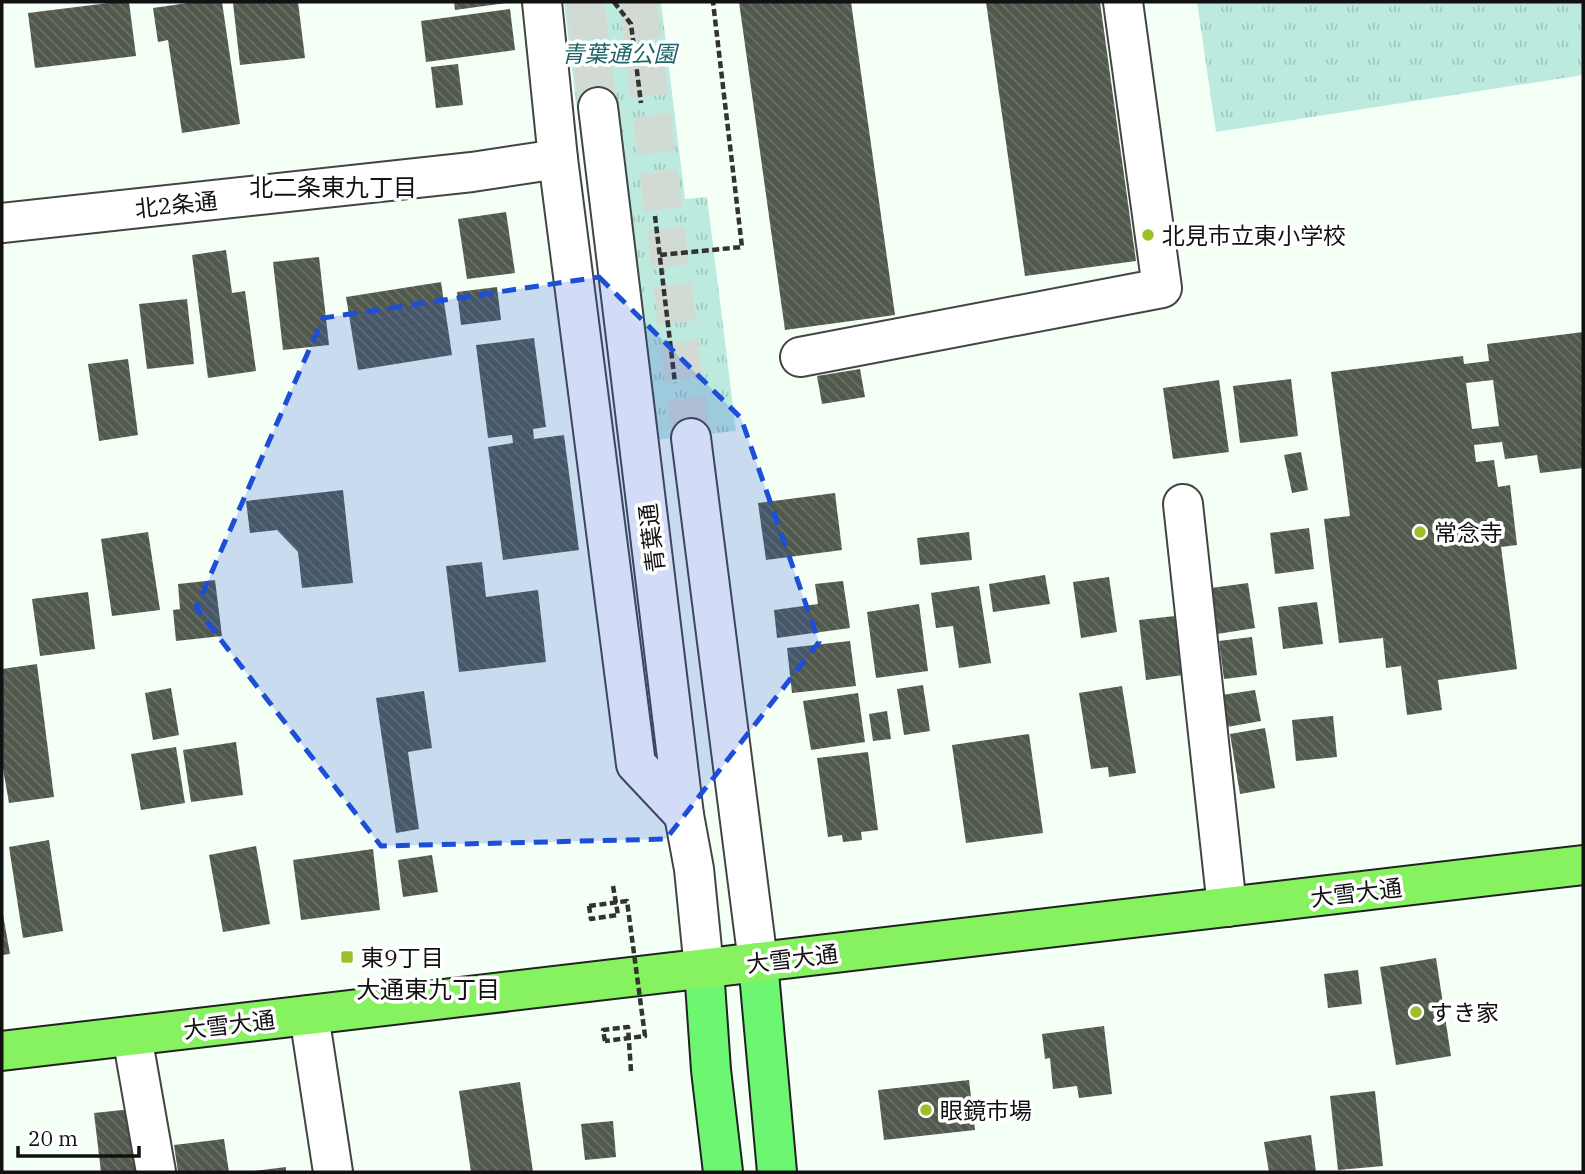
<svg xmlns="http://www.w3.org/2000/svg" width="1585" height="1174" font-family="'IBM Plex Serif','Noto Sans JP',serif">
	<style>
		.park { fill: url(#park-tufts) }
		.building { fill: url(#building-back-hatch); fill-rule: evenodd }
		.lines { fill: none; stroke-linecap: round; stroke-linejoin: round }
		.minor-tunnel { stroke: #d2dbd3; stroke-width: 38; stroke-dasharray: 38 19; stroke-linecap: butt }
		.minor-casing { stroke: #444; stroke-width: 42 }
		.major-casing { stroke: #222; stroke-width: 42 }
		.highway-casing { stroke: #222; stroke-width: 42 }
		.path { stroke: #333; stroke-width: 4.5; stroke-dasharray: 7 3.5; stroke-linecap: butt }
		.minor { stroke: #fff; stroke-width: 38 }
		.major { stroke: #6df672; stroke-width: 38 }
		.highway { stroke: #86f260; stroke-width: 38 }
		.path-bridge { stroke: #333; stroke-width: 4.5; stroke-dasharray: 7 3.5; stroke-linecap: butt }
		.marked { fill: #1d4ed8; fill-opacity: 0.2; stroke: #1d4ed8; stroke-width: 5; stroke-dasharray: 14 9; stroke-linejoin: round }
		.poi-dot { fill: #9dc029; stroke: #fff; stroke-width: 2.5 }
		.labels { text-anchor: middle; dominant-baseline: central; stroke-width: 7; stroke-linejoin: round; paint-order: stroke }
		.park-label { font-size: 23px; font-style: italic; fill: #206469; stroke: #fff }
		.street-label { font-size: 23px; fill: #111; stroke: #fff }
		.poi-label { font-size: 23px; fill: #111; stroke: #fff; text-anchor: start }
		.neighbourhood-label { font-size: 24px; fill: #111; stroke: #fff }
	</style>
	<defs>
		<pattern id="park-tufts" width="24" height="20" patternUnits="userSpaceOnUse" patternTransform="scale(1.75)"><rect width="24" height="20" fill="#bdeadf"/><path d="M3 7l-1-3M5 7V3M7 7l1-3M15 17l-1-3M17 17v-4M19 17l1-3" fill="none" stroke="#a1c8be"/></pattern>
		<pattern id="building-back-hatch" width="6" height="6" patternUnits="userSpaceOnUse" patternTransform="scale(1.75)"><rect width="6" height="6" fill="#51594d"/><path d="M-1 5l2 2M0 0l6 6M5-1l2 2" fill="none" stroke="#6b7168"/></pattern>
	</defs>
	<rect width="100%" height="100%" fill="#f4fff5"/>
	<g class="park">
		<path d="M564,2h97l24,197 22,-2 29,234 -81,9 -42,-335 -36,5z"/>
		<path d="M1197,2h386v73l-367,57z"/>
	</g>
	<g class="building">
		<path d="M117,2h12l7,54 -101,12 -7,-55z"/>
		<path d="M195,2h27l18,122 -58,9 -14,-93 -10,2 -5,-34z"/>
		<path d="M298,2l7,56 -65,7 -7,-62z"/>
		<path d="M454,2h52v1l-51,7z"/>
		<path d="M739,2h112l44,313 -110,15z"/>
		<path d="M986,2h114l36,259 -111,15z"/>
		<path d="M510,9l5,41 -89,12 -5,-41z"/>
		<path d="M458,64l5,41 -27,3 -5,-41z"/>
		<path d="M506,212l9,61 -48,6 -9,-60z"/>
		<path d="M226,250l6,43 13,-2 11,80 -48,7 -16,-123z"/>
		<path d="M319,257l10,88 -46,5 -10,-88z"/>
		<path d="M441,282l11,73 -94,15 -12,-73z"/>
		<path d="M497,287l4,33 -40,5 -4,-33z"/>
		<path d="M187,299l7,65 -47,5 -8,-65z"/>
		<path d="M1583,332v136l-43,5 -3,-18 -32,4 -3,-17 -28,3 2,17 18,-2 4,27 12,-2 7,60 -16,2 16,122 -79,11 4,30 -35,5 -6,-49 -15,2 -3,-30 -44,5 -15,-124 26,-3 -19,-144 132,-16 1,8 25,-3 -2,-17zM1493,380l6,46 -27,3 -6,-46z"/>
		<path d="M534,338l12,89 -13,2 1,10 30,-4 15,115 -76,10 -15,-113 25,-4 -1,-8 -24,3 -12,-93z"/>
		<path d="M128,359l10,76 -39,6 -11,-77z"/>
		<path d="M860,369l5,28 -43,7 -5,-28z"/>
		<path d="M1291,379l7,57 -58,7 -7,-57z"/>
		<path d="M1219,380l10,72 -56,7 -10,-71z"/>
		<path d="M1301,452l7,38 -16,3 -8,-38z"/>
		<path d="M343,490l10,93 -51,5 -4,-36 -21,-22 -27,3 -4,-32z"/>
		<path d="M835,493l7,57 -76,10 -8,-57z"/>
		<path d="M1309,528l5,41 -39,5 -5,-41z"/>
		<path d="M148,532l12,78 -48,6 -11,-77z"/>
		<path d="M969,532l3,28 -52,5 -3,-27z"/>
		<path d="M482,562l4,35 52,-7 8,72 -87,10 -13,-106z"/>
		<path d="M1045,575l5,29 -57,8 -4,-28z"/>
		<path d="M1109,577l8,55 -36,6 -8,-56z"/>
		<path d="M215,580l7,56 -46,5 -3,-31 7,-1 -2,-25z"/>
		<path d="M843,581l7,47 -73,10 -3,-28 44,-6 -3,-20z"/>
		<path d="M1248,583l7,45 -38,6 -6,-46z"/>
		<path d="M979,586l12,77 -32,5 -6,-42 -17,2 -5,-35z"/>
		<path d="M88,592l7,57 -55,7 -8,-57z"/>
		<path d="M1317,602l6,42 -40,5 -5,-42z"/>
		<path d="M919,604l9,67 -52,7 -9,-66z"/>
		<path d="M1184,615l7,59 -45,6 -7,-60z"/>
		<path d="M1252,637l5,38 -33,4 -5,-38z"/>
		<path d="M850,641l6,45 -64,7 -5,-45z"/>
		<path d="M37,664l17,133 -45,6 -7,-40v-94z"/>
		<path d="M923,685l7,46 -26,4 -7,-46z"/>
		<path d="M1122,686l14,87 -27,4 -1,-10 -17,2 -12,-76z"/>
		<path d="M171,688l8,47 -26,5 -8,-47z"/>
		<path d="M1255,690l6,31 -34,6 -5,-32z"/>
		<path d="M424,691l8,57 -24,4 11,77 -23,4 -20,-135z"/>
		<path d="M858,693l7,49 -54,8 -8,-49z"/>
		<path d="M887,711l4,28 -18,2 -4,-27z"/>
		<path d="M1333,716l4,41 -41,4 -4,-41z"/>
		<path d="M1265,728l10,60 -35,6 -10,-60z"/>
		<path d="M1029,734l14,99 -77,10 -14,-98z"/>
		<path d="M236,742l7,53 -52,7 -8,-52z"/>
		<path d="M176,747l9,56 -44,7 -10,-56z"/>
		<path d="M868,752l10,78 -17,2 1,8 -19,2 -1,-7 -14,2 -11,-79z"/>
		<path d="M49,840l14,91 -40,7 -14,-91z"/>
		<path d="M256,846l14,78 -47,8 -14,-77z"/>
		<path d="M373,849l7,61 -79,10 -8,-60z"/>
		<path d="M432,855l6,37 -35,5 -5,-37z"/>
		<path d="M2,909l8,45 -8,1z"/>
		<path d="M1436,958l15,98 -55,9 -16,-98z"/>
		<path d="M1358,970l4,34 -34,4 -4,-34z"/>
		<path d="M1104,1026l8,68 -33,4 -2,-12 -24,3 -3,-31 -5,1 -3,-25z"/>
		<path d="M969,1080l6,50 -91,10 -6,-50z"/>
		<path d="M520,1082l13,90h-62l-12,-81z"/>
		<path d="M1375,1091l8,75 -45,4 -8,-74z"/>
		<path d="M132,1109l8,63h-39l-7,-59z"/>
		<path d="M613,1121l3,36 -31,3 -4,-36z"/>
		<path d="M1311,1135l5,37h-47l-5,-30z"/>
		<path d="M224,1139l5,33h-51l-4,-27z"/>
		<path d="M286,1167v5h-32v-1z"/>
	</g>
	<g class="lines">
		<g class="minor-tunnel">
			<path d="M585,2l13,105"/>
			<path d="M638,2l53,436"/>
		</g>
		<g class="minor-casing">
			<g id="minor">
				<path d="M542,2l16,157 78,605 48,51"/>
				<path d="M598,107l86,708 10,54 10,100"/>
				<path d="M2,223l470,-51 86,-13"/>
				<path d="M800,357l362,-69 -39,-286"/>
				<path d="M691,438l67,524"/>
				<path d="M1183,504l44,403"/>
				<path d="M309,1015l24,157"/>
				<path d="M132,1036l24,136"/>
			</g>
		</g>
		<g class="major-casing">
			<g id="major">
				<path d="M758,962l19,210"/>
				<path d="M704,969l7,101 12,102"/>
			</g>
		</g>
		<g class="highway-casing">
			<path id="highway" d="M2,1051l1581,-186"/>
		</g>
		<g class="path">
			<path d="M614,2l17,22 10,79"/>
			<path d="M655,216l20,167"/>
			<path d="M660,255l82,-8 -29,-245"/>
			<path d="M589,906l2,13 27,-4 -5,-29"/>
			<path d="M605,1041l-2,-11 25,-3 3,44"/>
		</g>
		<use href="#minor" class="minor"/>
		<use href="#major" class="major"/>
		<use href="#highway" class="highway"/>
		<path class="path-bridge" d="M589,906l38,-5 18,135 -40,5"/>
	</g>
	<path class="marked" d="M599,277l142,141 78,224 -153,197 -285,7 -185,-238 127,-290z"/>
	<g class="poi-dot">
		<circle cx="1148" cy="235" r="7"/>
		<circle cx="1420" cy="532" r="7"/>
		<rect x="340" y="950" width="14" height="14" rx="3.5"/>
		<circle cx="1416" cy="1012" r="7"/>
		<circle cx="926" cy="1110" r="7"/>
	</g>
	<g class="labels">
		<g class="park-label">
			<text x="619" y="53">青葉通公園</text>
		</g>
		<g class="street-label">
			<text transform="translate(176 204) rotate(-6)">北2条通</text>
			<text transform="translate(651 538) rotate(-97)">青葉通</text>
			<text transform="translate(1356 892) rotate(-7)">大雪大通</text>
			<text transform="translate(792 958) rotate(-7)">大雪大通</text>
			<text transform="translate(229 1024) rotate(-7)">大雪大通</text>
		</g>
		<g class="poi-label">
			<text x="1162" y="235">北見市立東小学校</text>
			<text x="1434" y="532">常念寺</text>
			<text x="361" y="957">東9丁目</text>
			<text x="1430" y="1012">すき家</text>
			<text x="940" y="1110">眼鏡市場</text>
		</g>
		<g class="neighbourhood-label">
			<text x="333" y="187">北二条東九丁目</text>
			<text x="428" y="989">大通東九丁目</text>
		</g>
	</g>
	<rect width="1585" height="1174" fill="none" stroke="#111111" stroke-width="7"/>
	<path d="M18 1146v10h121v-10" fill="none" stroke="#111111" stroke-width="3.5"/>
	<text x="28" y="1146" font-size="21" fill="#111111" stroke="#ffffff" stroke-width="5" paint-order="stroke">20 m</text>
</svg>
